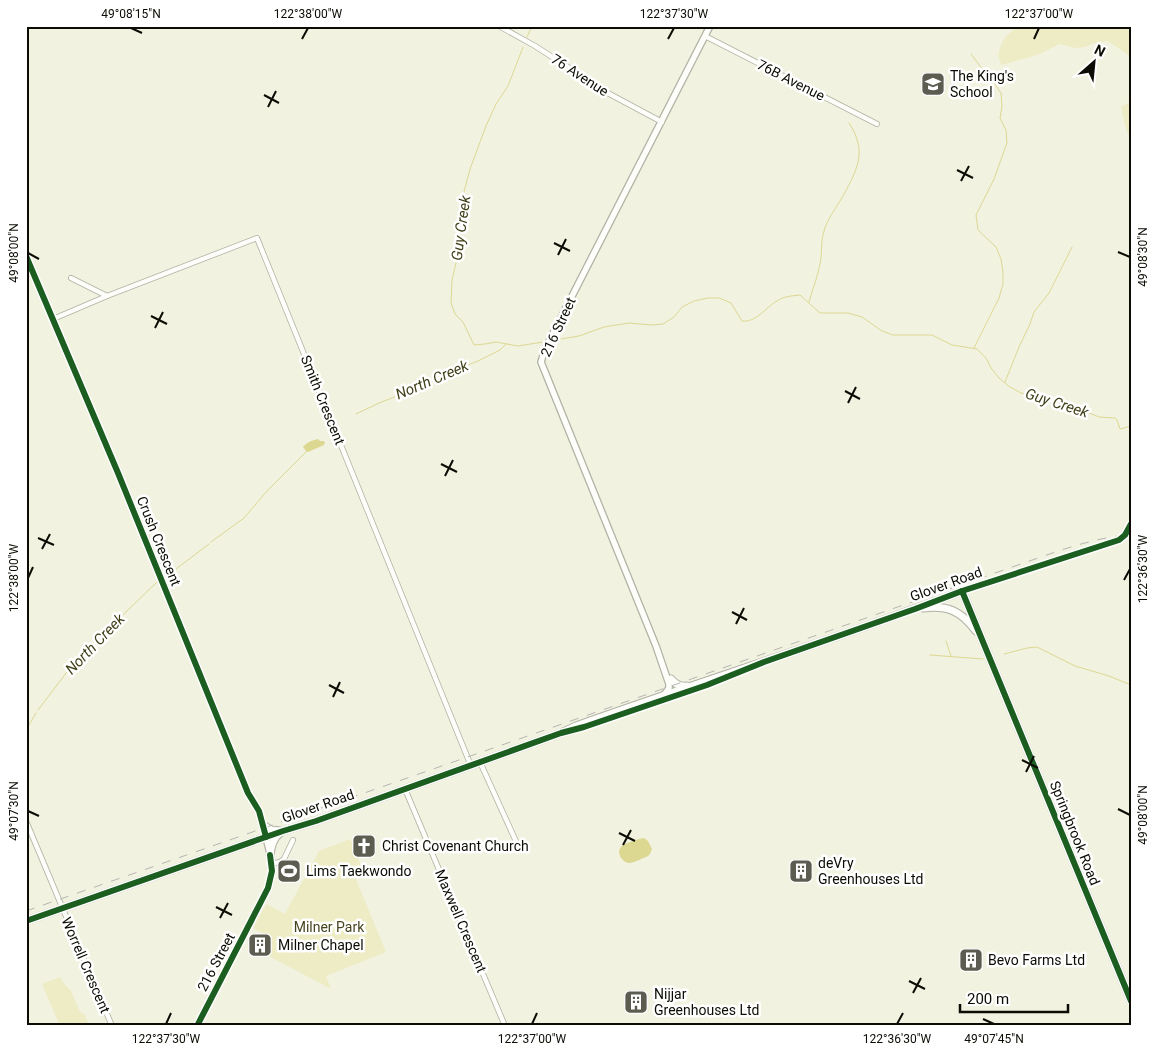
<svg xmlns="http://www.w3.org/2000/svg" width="1157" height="1052" font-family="Roboto,sans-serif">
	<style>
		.green { fill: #edecc4 }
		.water { fill: #dcd892 }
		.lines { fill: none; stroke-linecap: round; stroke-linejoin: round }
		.stream { stroke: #dcd892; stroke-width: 1 }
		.minor-casing { stroke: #b1b1a4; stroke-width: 6 }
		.major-casing { stroke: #b1b1a4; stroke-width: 8 }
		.highway-casing { stroke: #b1b1a4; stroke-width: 9 }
		.minor { stroke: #fdfdfa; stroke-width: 4.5 }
		.major { stroke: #fdfdfa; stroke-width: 5.5 }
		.highway { stroke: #fdfdfa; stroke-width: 7 }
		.rail { stroke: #b6b6b2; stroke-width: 1; stroke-dasharray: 9 9; stroke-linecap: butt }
		.cycleway-casing { stroke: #fff; stroke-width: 9 }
		.cycleway { stroke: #1b5e20; stroke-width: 6 }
		.ticks { fill: none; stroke: #0c0c04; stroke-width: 2 }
		.labels { text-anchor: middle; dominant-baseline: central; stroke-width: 5; stroke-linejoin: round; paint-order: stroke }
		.street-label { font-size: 14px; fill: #0c0c04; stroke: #fff }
		.poi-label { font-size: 14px; fill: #0c0c04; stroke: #fff; text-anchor: start }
		.park-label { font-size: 14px; fill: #47451e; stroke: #fff }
		.water-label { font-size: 15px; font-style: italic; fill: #413f17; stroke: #fff }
		.neatline { fill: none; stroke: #0c0c04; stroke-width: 2 }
		.ticks-label { font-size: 12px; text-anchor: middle; fill: #0c0c04 }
	</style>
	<rect width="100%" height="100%" fill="#f2f2e1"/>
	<g class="green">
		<path d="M1021,26h106l4,4v27l-23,-16 -14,2 -9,4 -10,1 -15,-4 -23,11 -36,10c-1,-4 -3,-8 -2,-12 1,-12 11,-23 22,-27z"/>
		<path d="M1131,101v38l-5,-10 -5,-22z"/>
		<path d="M350,839l12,29 -9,4 33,80 -60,24 5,13 -66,-35 7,-15 -19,-11 13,-24 19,10 34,-63z"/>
		<path d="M60,977l5,8 6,6 9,21 4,2 6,12h-30l-18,-42z"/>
	</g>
	<g class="water">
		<path d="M318,439l2,2h3l2,1 -1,3 -16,7 -2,-1 -3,-4c4,-5 10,-7 15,-8z"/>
		<path d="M644,838l4,3 4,8 -2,5 -2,2c-5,2 -14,7 -19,7 -7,-1 -13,-10 -8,-16 3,-4 17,-8 23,-9z"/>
	</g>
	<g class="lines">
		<g class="stream">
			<path d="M527,37l5,-11"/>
			<path d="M523,47l-15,39 -12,18 -10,22 -16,43 -6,23 -3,26v24l-9,38 -1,23 4,11 8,8 11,23 11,-1 11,-2 22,4 25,-4"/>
			<path d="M971,54l15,20 8,9 7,10 1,13 -2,12 6,12 1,13 -13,36 -18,36 2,15 18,17 5,12 2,13v12l-4,14 -25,50"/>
			<path d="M809,302c4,-14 10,-29 12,-44 1,-9 0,-18 3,-27 3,-11 10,-20 16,-30 7,-12 19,-33 19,-46 1,-11 -4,-23 -10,-32"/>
			<path d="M555,340l24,-4 25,-9 25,-4 22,2 12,-1 11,-7 8,-10 12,-6 14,-3h11l12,5 11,18c14,2 24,-14 35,-20 7,-5 15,-5 23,-6l20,18h28l14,4 20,14 11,4h39l20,10 25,4 9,9 5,10 8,10 11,9 11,6 23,4 22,9 11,2 22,9 16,1 2,2 3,9 11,-3"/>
			<path d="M1005,382l14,-35 11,-23 4,-12 15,-19 23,-46"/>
			<path d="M356,414l23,-11 36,-14 42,-22 11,-2 10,-4 22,-11 6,-6"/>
			<path d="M211,542l33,-24 23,-27 40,-40"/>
			<path d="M164,578l45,-34"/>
			<path d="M946,641l5,15"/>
			<path d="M1004,654l23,-6 10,-1 38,19 34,10 22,9"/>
			<path d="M930,655l53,4"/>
			<path d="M38,710l38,-50 81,-78"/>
			<path d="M26,730l10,-17"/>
		</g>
		<g class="minor-casing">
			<g id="minor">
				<path d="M499,26l36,20 39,25 15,12 73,39"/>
				<path d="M705,36l172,88"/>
				<path d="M71,278l36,18"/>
				<path d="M53,319l54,-23 150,-58 214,528"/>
				<path d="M480,762l39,86"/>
				<path d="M405,789l100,237"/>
				<path d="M26,821l86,205"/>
				<path d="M272,864l8,-2 4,-3 9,-19"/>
			</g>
		</g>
		<g class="major-casing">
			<g id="major">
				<path d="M26,256l92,217 130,320 11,18 11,42 2,11v7l-4,17 -71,138"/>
				<path d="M962,591l157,-51 6,-5 6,-11"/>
				<path d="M664,695l5,-7v-4l-13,-38 -115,-284 4,-13 165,-323"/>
			</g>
		</g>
		<g class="highway-casing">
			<g id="highway">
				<path d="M923,608c25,-3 38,3 53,23"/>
				<path d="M671,679c4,5 9,8 16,7"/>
				<path d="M263,825l8,5 9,1"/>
				<path d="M270,855c1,-9 3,-17 10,-22"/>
				<path d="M26,921l257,-90 33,-10 245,-88 15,-7c129,-46 259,-86 386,-135l169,410"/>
			</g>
		</g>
		<use href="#minor" class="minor"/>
		<use href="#major" class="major"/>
		<use href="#highway" class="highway"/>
		<path class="rail" d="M26,911l1035,-361c23,-7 46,-14 70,-15"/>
		<g class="cycleway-casing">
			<g id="cycleway">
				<path d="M26,256l92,217 130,320 11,18 7,26"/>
				<path d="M962,591l169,410"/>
				<path d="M26,921l257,-90 33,-10 245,-88 23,-6 123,-42 57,-23 151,-53 47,-18 157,-51 6,-5 6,-11"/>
				<path d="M197,1026l71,-138 4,-17 -2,-16"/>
			</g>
		</g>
		<use href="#cycleway" class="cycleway"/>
	</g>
	<path class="ticks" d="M131,28l11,5M302,39l6,-11M668,39l6,-11M1034,39l5,-11M264,95l15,8M268,107l8,-16M957,170l16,8M961,181l8,-15M554,243l16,8M1118,252l12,5M28,253l11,6M558,255l8,-16M151,316l16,8M155,328l8,-16M845,391l15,8M848,403l8,-16M441,464l16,8M445,476l8,-16M38,538l16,7M42,549l8,-15M28,578l5,-11M1124,580l6,-11M732,612l15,8M736,624l8,-16M329,685l15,8M333,697l7,-15M1022,760l16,8M1026,772l8,-16M1118,809l12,6M28,811l11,5M619,833l16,8M623,845l8,-15M216,907l16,8M220,918l8,-15M909,981l16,8M913,993l8,-15M983,1019l11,5M166,1024l5,-11M532,1024l5,-11M897,1024l6,-11"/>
	<defs>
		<g id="school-square" transform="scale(1.25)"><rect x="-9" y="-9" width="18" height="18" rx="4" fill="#5c5c51" stroke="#fff"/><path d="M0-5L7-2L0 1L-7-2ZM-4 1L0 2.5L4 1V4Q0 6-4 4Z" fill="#fff"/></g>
		<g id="church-square" transform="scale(1.25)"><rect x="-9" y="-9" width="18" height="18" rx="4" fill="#5c5c51" stroke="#fff"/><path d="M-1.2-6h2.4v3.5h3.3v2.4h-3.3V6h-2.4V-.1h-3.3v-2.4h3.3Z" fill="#fff"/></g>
		<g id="stadium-square" transform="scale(1.25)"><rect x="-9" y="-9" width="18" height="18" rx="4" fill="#5c5c51" stroke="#fff"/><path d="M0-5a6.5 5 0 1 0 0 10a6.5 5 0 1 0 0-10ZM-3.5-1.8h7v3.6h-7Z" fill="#fff"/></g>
		<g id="building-square" transform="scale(1.25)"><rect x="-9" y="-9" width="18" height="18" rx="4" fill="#5c5c51" stroke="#fff"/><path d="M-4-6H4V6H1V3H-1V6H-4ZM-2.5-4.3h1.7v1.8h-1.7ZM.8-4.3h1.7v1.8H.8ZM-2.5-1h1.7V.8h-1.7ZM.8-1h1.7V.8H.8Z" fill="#fff"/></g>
	</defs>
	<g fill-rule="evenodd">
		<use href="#school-square" x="933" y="84"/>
		<use href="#church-square" x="364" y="846"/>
		<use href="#stadium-square" x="289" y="871"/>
		<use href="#building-square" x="801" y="871"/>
		<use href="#building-square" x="260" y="945"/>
		<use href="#building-square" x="971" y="960"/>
		<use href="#building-square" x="636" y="1002"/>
	</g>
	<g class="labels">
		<g class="street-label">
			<text transform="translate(580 75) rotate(33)">76 Avenue</text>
			<text transform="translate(791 80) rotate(27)">76B Avenue</text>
			<text transform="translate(558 327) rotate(-65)">216 Street</text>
			<text transform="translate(323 400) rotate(68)">Smith Crescent</text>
			<text transform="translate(159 541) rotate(68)">Crush Crescent</text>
			<text transform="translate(946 584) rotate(-20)">Glover Road</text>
			<text transform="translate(318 806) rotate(-19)">Glover Road</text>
			<text transform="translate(1075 833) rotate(68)">Springbrook Road</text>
			<text transform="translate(461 921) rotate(67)">Maxwell Crescent</text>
			<text transform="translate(216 962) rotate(-62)">216 Street</text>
			<text transform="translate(86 965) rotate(67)">Worrell Crescent</text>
		</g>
		<g class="poi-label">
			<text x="950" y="76">The King's<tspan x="950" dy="16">School</tspan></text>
			<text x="382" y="846">Christ Covenant Church</text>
			<text x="818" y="863">deVry<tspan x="818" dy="16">Greenhouses Ltd</tspan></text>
			<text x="306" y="871">Lims Taekwondo</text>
			<text x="278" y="945">Milner Chapel</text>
			<text x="988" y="960">Bevo Farms Ltd</text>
			<text x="654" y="994">Nijjar<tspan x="654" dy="16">Greenhouses Ltd</tspan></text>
		</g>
		<g class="park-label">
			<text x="329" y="927">Milner Park</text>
		</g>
		<g class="water-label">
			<text transform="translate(461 228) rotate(-82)">Guy Creek</text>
			<text transform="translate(432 380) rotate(-23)">North Creek</text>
			<text transform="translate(1057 403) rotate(18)">Guy Creek</text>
			<text transform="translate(95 644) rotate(-46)">North Creek</text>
		</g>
	</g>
	<rect width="1157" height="1052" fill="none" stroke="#ffffff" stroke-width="55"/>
	<g transform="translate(1094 62) rotate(27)" stroke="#ffffff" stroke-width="4" paint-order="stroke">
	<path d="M0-4L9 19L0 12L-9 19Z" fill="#0c0c04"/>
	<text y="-8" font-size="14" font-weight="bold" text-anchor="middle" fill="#0c0c04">N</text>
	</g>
	<path d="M960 1004v8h108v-8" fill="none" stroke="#0c0c04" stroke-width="2.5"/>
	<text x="967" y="1004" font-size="15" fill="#0c0c04" stroke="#ffffff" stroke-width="4" paint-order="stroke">200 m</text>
	<rect x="28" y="28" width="1102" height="996" class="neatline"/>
	<g class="ticks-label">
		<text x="131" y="18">49°08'15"N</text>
		<text x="308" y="18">122°38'00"W</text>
		<text x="674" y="18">122°37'30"W</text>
		<text x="1039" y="18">122°37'00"W</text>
		<text transform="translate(14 253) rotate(-90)" y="4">49°08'00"N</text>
		<text transform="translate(1143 257) rotate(-90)" y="4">49°08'30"N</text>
		<text transform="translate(1143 569) rotate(-90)" y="4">122°36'30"W</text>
		<text transform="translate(14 578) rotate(-90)" y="4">122°38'00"W</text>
		<text transform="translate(14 811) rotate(-90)" y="4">49°07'30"N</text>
		<text transform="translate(1143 815) rotate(-90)" y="4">49°08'00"N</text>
		<text x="166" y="1043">122°37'30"W</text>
		<text x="532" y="1043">122°37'00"W</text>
		<text x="897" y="1043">122°36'30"W</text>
		<text x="994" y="1043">49°07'45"N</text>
	</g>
</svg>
